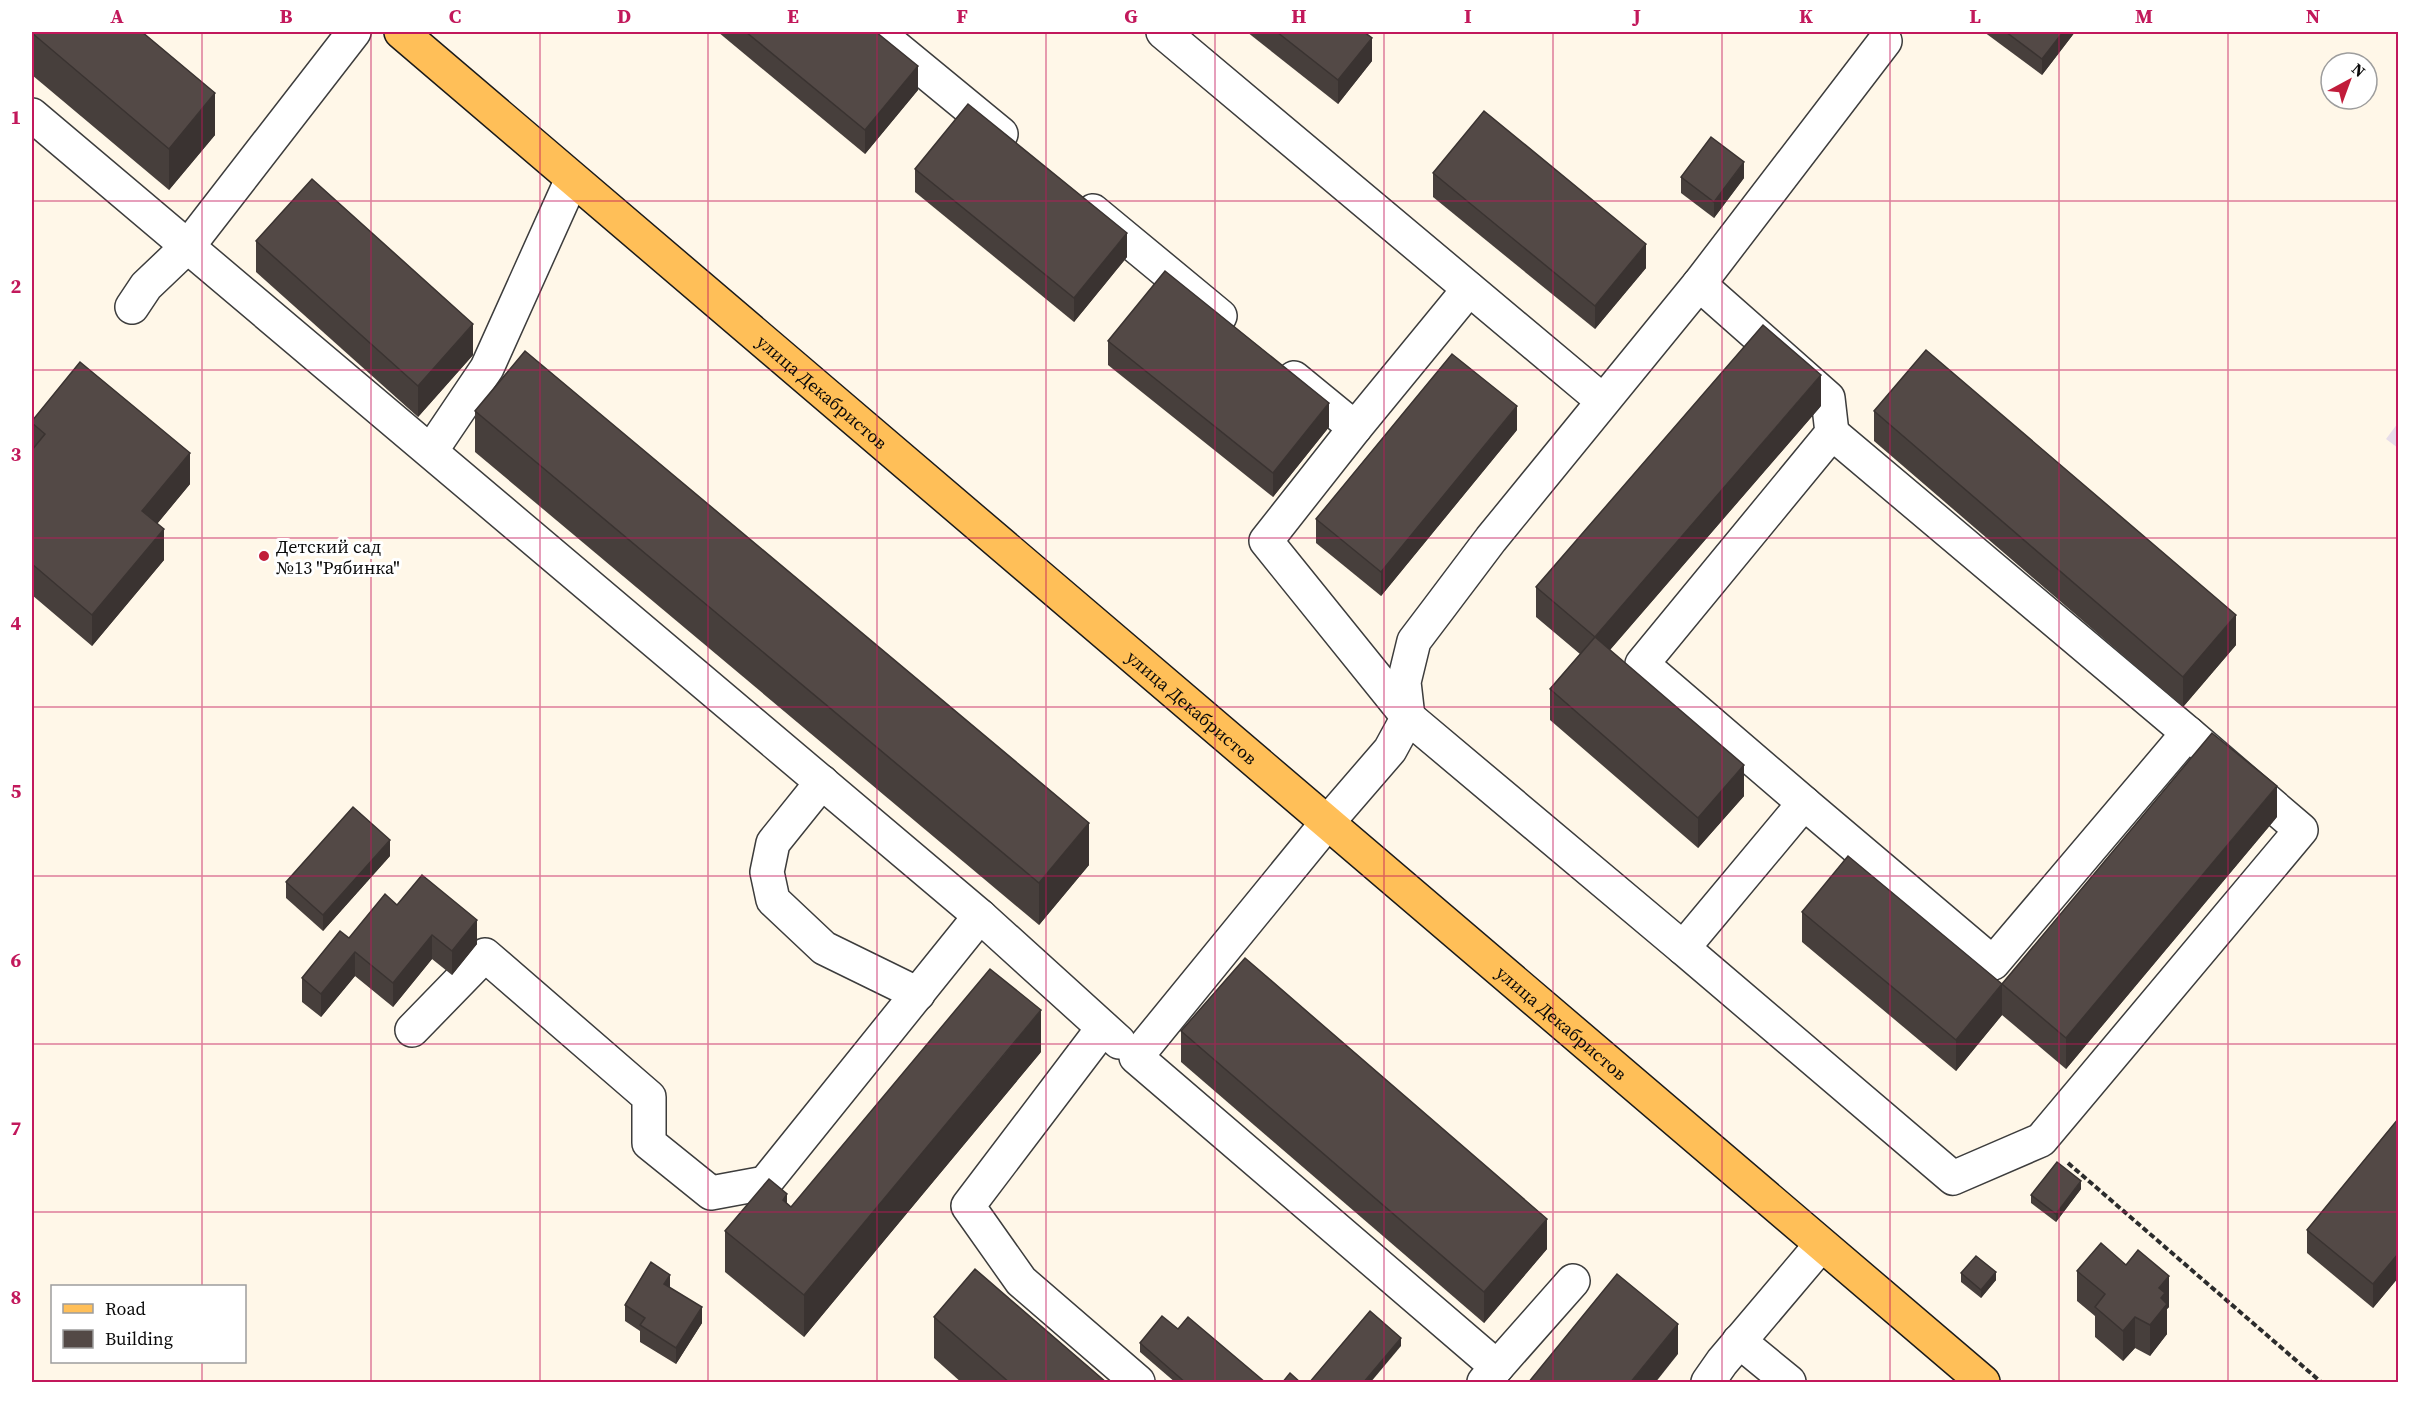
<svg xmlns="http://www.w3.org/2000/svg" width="2430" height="1414" font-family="'Source Serif 4',serif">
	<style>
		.industrial { fill: #e7ddea }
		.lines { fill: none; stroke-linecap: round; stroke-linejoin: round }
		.minor-casing { stroke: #3d3d3d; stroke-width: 36 }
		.major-casing { stroke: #1b1b1b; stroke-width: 36 }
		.path { stroke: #2c2c2c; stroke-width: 4; stroke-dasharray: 6 3; stroke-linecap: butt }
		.minor { stroke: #fff; stroke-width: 33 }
		.major { stroke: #ffbf58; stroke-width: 33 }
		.wall { fill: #473f3c }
		.shaded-wall { fill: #3a3331 }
		.building { fill: #534946; stroke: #3a3331; stroke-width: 1.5 }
		.grid { fill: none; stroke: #c2185b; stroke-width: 1.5; stroke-opacity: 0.55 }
		.poi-dot { fill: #c11c3a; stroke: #fff; stroke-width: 2 }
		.labels { text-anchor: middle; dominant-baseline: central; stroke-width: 6; stroke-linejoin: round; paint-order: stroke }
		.street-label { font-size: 18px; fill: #0a0a0a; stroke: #fff }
		.poi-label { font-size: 18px; fill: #0a0a0a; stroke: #fff; text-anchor: start }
		.neatline { fill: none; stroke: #c2185b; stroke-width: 2 }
		.grid-label { font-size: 20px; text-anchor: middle; font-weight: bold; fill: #c2185b }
	</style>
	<rect width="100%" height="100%" fill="#fff7e8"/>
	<path class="industrial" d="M2398,423v25l-12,-9z"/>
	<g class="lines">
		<g class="minor-casing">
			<g id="minor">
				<path d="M877,32l124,102"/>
				<path d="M1163,32l440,369"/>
				<path d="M32,115l948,801 -215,267 -54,10 -62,-50v-46l-164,-142 -73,75"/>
				<path d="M1093,211l127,105"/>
				<path d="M132,307l14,-21 43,-41 165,-213"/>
				<path d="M1294,378l61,50 114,-139"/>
				<path d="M1355,428l-89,113 142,176 275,231 121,-145 -162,-139 190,-231 -4,-35 -129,-114"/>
				<path d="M1832,433l356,300"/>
				<path d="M431,451l56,-83 85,-189"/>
				<path d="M822,782l-49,61 -6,29 6,28 51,48 94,46"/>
				<path d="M980,916l139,126"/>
				<path d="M1683,948l270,230 88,-38 260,-310 -113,-97 -195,230 -189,-160"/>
				<path d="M1103,1028l-135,178 53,75 117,101"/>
				<path d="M1739,1341l50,41"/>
				<path d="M1497,1367l76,-86"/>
				<path d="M1484,1382l13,-15 -361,-310 191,-234 63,-73 18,-33 -4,-35 10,-41 25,-33 52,-69 208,-255 186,-243"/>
				<path d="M1708,1382l14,-20 99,-117"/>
			</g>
		</g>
		<g class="major-casing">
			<g id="major">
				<path id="s1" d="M401,32l1582,1350"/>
			</g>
		</g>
		<path class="path" d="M2068,1163l253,219"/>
		<use href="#minor" class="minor"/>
		<use href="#major" class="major"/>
	</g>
	<g class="wall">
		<path d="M32,32l183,103 -46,55 -137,-115z"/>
		<path d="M718,32h158l42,58 -53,64z"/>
		<path d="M1247,32h117l8,29 -34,43z"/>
		<path d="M1984,32h91l-33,43z"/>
		<path d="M915,169l212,88 -53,65 -159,-130z"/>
		<path d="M1433,173l213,95 -51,61 -162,-132z"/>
		<path d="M1681,177l63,1 -30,40 -33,-25z"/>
		<path d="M256,241l217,114 -55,62 -162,-145z"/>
		<path d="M1108,341l221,86 -56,70 -165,-132z"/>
		<path d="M1821,406l-211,244 134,146 -46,52 -148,-128v-31l30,-35 -44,-37v-30z"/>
		<path d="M475,411l614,454 -50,60 -564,-473z"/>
		<path d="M1874,411l362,234 -53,62 -309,-266z"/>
		<path d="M32,421l158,63 -33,40 7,36 -72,86 -60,-51z"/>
		<path d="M1517,430l-136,166 -65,-53v-24z"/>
		<path d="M2277,817l-211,252 -64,-54v-31z"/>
		<path d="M390,856l-67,75 -37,-33v-16z"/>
		<path d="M397,905l80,39 -25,31 -20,-16 -39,48 -38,-31 -34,41 -19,-15v-24l47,-40z"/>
		<path d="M1802,912l200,103 -46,56 -154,-129z"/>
		<path d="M1181,1031l366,218 -63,74 -303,-261z"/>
		<path d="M1041,1052l-237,285 -79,-65v-41l62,-28 4,4z"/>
		<path d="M2398,1119v159l-25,30 -66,-55v-23z"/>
		<path d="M2081,1189l-25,33 -25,-19v-8z"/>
		<path d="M2077,1271l92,36 -2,2v25l-17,22 -15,-8 -12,13 -28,-24v-21l-18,-15z"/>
		<path d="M1961,1273l35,7 -15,18 -20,-16z"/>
		<path d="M670,1288l32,35 -26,41 -36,-22v-11l-15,-10v-16z"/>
		<path d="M934,1317l173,66h-145l-28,-25z"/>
		<path d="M1178,1329l88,54h-90l-36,-31v-9z"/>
	</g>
	<g class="shaded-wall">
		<path d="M2063,32h12l-33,43v-16z"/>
		<path d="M1372,38v23l-34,43v-24z"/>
		<path d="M918,66v24l-53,64v-24z"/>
		<path d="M215,93v42l-46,55v-41z"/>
		<path d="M1744,162v16l-30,40v-16z"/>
		<path d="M1127,233v24l-53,65v-24z"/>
		<path d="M1646,244v24l-51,61v-23z"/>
		<path d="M473,324v31l-55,62v-31z"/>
		<path d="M1821,375v31l-226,261v-30z"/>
		<path d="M1329,403v24l-56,70v-24z"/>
		<path d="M1517,406v24l-136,166v-24z"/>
		<path d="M190,453v31l-48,58v-31z"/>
		<path d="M164,529v31l-72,86v-31z"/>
		<path d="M2236,615v30l-53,62v-30z"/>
		<path d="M1744,765v31l-46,52v-30z"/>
		<path d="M2277,786v31l-211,252v-31z"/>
		<path d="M1089,823v42l-50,60v-42z"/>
		<path d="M390,840v16l-67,75v-16z"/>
		<path d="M477,920v24l-25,31v-24z"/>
		<path d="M432,935v24l-39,48v-24z"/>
		<path d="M355,952v24l-34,41v-23z"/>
		<path d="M2002,984v31l-46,56v-31z"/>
		<path d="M1041,1010v42l-237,285v-42z"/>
		<path d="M2081,1181v8l-25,33v-8z"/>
		<path d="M787,1194v41l-4,-35z"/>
		<path d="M1547,1219v30l-63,74v-31z"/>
		<path d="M2398,1254v24l-25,30v-24z"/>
		<path d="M1996,1272v8l-15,18v-8z"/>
		<path d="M670,1275v16l-6,-7z"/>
		<path d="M2169,1276v31l-2,2v25l-17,22v-31l9,-37z"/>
		<path d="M702,1307v16l-26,41v-16z"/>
		<path d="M2135,1317v31l-12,13v-30z"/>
		<path d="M1678,1324v30l-23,29h-25z"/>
		<path d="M1401,1338v8l-31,37h-7z"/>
	</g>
	<g class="building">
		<path d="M32,32h110l73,61 -46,56 -137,-116z"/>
		<path d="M746,32h130l42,34 -53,64z"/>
		<path d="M1277,32h87l8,6 -34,42z"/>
		<path d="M2006,32h57l-21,27z"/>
		<path d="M968,104l159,129 -53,65 -159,-129z"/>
		<path d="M1484,111l162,133 -51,62 -162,-133z"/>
		<path d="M1711,137l33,25 -30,40 -33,-25z"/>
		<path d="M312,179l161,145 -55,62 -162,-145z"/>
		<path d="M1165,271l164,132 -56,70 -165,-132z"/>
		<path d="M1763,325l58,50 -226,262 149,128 -46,53 -148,-129 45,-52 -59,-50z"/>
		<path d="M1926,350l310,265 -53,62 -309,-266z"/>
		<path d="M525,351l564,472 -50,60 -564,-472z"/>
		<path d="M1452,354l65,52 -136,166 -65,-53z"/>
		<path d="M80,362l110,91 -48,58 22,18 -72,86 -60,-51v-114l13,-16 -13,-11v-2z"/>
		<path d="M2212,733l65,53 -211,252 -64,-54z"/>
		<path d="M353,807l37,33 -67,75 -37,-33z"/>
		<path d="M1848,856l154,128 -46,56 -154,-128z"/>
		<path d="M422,875l55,45 -25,31 -20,-16 -39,48 -38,-31 -34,42 -19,-16 38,-47 9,7 36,-44 12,11z"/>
		<path d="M1245,958l302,261 -63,73 -303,-261z"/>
		<path d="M990,969l51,41 -237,285 -79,-64 44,-52 18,15 -4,6 8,7z"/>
		<path d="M2398,1119v135l-25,30 -66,-54z"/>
		<path d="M2057,1162l24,19 -25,33 -25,-19z"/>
		<path d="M2101,1243l25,22 12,-15 31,26 -10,12 6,5 -4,5 6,6 -17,21 -15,-8 -12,14 -28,-24 10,-13 -28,-23z"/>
		<path d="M1976,1256l20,16 -15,18 -20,-17z"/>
		<path d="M651,1262l19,13 -6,9 38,23 -26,41 -36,-23 5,-7 -20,-13z"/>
		<path d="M975,1269l132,114h-97l-76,-66z"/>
		<path d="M1617,1274l61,50 -48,59h-102z"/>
		<path d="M1370,1311l31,27 -38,45h-54z"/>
		<path d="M1162,1316l16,13 10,-12 78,66h-80l-46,-40z"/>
		<path d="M1290,1373l11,10h-19z"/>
	</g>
	<path class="grid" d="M202,32v1254M371,32v1350M540,32v1350M708,32v1350M877,32v1350M1046,32v1350M1215,32v1350M1384,32v1350M1553,32v1350M1722,32v1350M1890,32v1350M2059,32v1350M2228,32v1350M32,201h2366M32,370h2366M32,538h2366M32,707h2366M32,876h2366M32,1044h2366M32,1212h2366M202,1362v20"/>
	<circle class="poi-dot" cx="264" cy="556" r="6"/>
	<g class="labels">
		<g class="street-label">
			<text stroke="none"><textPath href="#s1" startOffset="554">улица Декабристов</textPath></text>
			<text stroke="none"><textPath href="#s1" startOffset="1040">улица Декабристов</textPath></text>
			<text stroke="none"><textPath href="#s1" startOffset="1526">улица Декабристов</textPath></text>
		</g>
		<g class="poi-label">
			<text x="276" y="546">Детский сад<tspan x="276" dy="21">№13 "Рябинка"</tspan></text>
		</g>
	</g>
	<rect width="2430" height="1414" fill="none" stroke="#ffffff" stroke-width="66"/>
	<rect x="51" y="1285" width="195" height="78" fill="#ffffff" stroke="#9d9d9d" stroke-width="1.5"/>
	<rect x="63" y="1304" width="30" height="9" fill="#ffbf58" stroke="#9d9d9d" stroke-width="1.5"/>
	<text x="105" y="1315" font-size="18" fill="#0a0a0a">Road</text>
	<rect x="63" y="1330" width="30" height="18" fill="#534946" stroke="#9d9d9d" stroke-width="1.5"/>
	<text x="105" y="1345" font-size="18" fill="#0a0a0a">Building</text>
	<g transform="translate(2349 81) rotate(41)"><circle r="28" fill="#ffffff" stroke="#9d9d9d" stroke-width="1.5"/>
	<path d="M0-4.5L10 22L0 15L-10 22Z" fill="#c11c3a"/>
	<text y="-9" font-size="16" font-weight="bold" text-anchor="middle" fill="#0a0a0a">N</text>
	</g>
	<rect x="33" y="33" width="2364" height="1348" class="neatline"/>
	<g class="grid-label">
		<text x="117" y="23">A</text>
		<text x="286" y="23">B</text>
		<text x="455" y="23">C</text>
		<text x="624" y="23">D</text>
		<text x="793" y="23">E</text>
		<text x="962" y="23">F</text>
		<text x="1131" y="23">G</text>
		<text x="1299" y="23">H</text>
		<text x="1468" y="23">I</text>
		<text x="1637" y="23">J</text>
		<text x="1806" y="23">K</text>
		<text x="1975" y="23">L</text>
		<text x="2144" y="23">M</text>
		<text x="2313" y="23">N</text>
		<text x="16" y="124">1</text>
		<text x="16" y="293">2</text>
		<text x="16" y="461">3</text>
		<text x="16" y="630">4</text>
		<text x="16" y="798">5</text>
		<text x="16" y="967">6</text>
		<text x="16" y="1135">7</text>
		<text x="16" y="1304">8</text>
	</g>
</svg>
